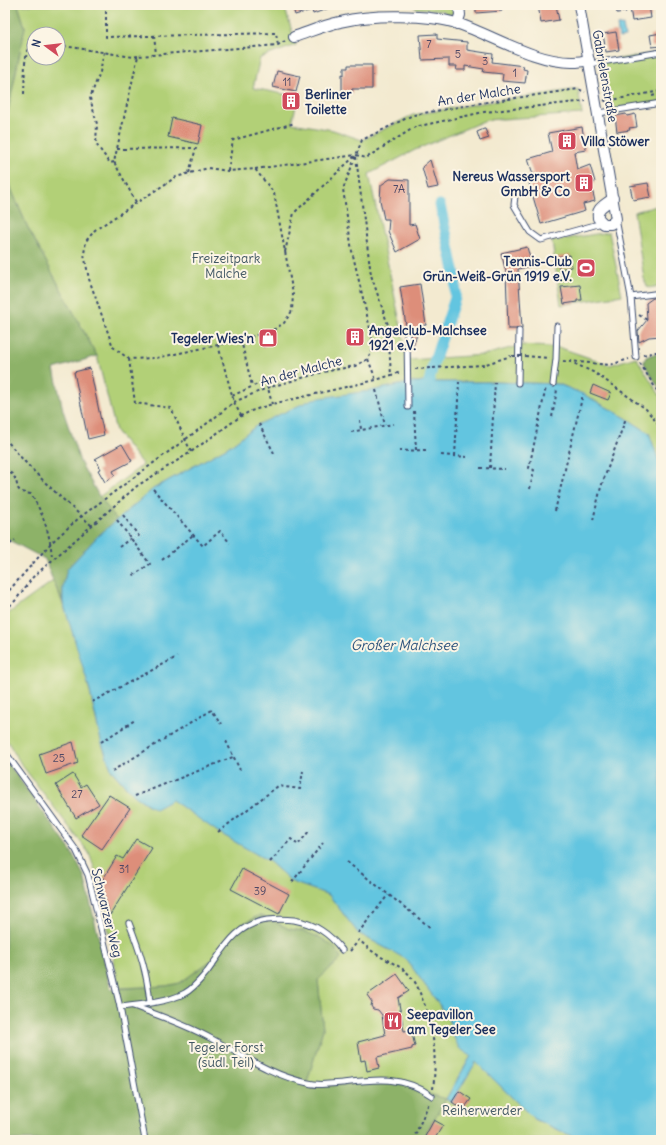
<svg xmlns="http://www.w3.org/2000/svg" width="666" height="1145" font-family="Delius,sans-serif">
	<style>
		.green { fill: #b2d077; stroke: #66806a; fill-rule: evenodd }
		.forest { fill: #8db268; stroke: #547063 }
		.water { fill: #62c5e0; stroke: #3e7a9f }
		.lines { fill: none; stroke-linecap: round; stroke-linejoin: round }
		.canal { stroke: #62c5e0; stroke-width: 11 }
		.building { fill: #dd8e7a }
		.service-casing { stroke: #3b4b6f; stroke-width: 7 }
		.minor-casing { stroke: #3b4b6f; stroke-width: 12 }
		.path { stroke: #3b4b6f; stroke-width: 2; stroke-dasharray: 3 3; stroke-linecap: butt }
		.service { stroke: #fff; stroke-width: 5 }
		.minor { stroke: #fff; stroke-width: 10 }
		.path-bridge { stroke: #3b4b6f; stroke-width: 2; stroke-dasharray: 3 3; stroke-linecap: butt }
		.labels { text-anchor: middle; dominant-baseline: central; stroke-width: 4; stroke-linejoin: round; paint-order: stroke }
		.number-label { font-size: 11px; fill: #4c4765 }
		.street-label { font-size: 13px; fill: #1b2f5e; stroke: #fcf5e5 }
		.poi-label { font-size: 13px; font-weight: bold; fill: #1b2f5e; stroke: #fcf5e5; text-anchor: start }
		.park-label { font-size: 13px; fill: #415764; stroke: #fcf5e5 }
		.water-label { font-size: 14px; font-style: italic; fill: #2d547e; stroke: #fcf5e5 }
	</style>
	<rect width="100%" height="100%" fill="#fcf5e5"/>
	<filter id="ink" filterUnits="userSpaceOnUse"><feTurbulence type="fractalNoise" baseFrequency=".025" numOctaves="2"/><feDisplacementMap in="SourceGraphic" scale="8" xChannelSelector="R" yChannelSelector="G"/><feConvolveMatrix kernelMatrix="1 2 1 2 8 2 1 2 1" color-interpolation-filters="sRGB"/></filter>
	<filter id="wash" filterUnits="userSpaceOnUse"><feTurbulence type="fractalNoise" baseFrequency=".012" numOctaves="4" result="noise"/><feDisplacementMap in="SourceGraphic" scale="16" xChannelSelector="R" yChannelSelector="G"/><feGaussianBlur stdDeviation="0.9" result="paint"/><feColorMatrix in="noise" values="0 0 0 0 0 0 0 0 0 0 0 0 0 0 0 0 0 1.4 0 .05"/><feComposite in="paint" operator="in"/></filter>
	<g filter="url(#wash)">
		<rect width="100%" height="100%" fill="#f3ead0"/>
		<g class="green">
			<path d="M18,5h266l12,40 -36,13 -7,30 45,9 -6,26 41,7 29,10 51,-25 68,-12 97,-14 4,25 -96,6 -71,30 -46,24 39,186 76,-5 38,-10 39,3 49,17 26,-8 25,40v70l-12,-34 -23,-15 -43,-24 -24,-10 -64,-2h-82l-37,8 -117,34 -31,23 -75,42 -36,31 -18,-23 44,-32 -27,-34 -19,-75 -69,-128 -23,-53v-49l20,-99zM34,34h24v24h-24z"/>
			<path d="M414,5h40l1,6 -3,3h-6l-2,-3 -29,-3z"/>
			<path d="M661,52v50l-53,10 -8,-50z"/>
			<path d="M661,205v81l-13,2 -4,-9 -10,-67z"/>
			<path d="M609,232l13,63 -61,10 -9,-64z"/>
			<path d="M53,581c16,34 27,71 36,107 5,22 9,45 17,67 2,6 4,12 7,17 10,13 22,24 35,33l24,-6 46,33 52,30 22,20 37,13 29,38 48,26 43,59 3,15 19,23 -25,43 6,3 24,-40 58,57 47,21h-159l17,-30 5,-6 -12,-8 -26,-10 -61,-1 -25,2 -14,-2 17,-56 -5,-49 -15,-49 -14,-2 -29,-14 -27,14 -20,30 -33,24 -14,3 -47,2 -19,-104 -11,-31 -68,-89 -16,-27v-121z"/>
		</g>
		<g class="forest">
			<path d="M5,5h13l7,22 -20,99z"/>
			<path d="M5,175l23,53 69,128 -43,13 9,41 17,52 19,34 18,24 -19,16 -31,33 -4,18v15l-10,-21 -8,-22 -40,-21v-177h2l-2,-8z"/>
			<path d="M654,354l7,2v35c-3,-5 -16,-25 -17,-28 0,-3 1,-3 2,-6z"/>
			<path d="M5,759l66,92 13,25 27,113 55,-3 14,-3 33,-24 20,-30 27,-14 29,14 14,2 18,7 13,9 7,11 -23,22 5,49 -17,56c27,4 49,-4 74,-4 23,0 44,13 66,18l-24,41h-417z"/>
		</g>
		<g class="water">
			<path d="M623,25l2,12 -6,1 -2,-12z"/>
			<path d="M413,382h82l63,2 25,10 43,24 23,15 12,34v673h-80l-47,-21 -58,-57 -24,40 -6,-3 25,-43 -12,-8 -7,-15 -3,-15 -43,-59 -48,-26 -29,-38 -37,-13 -22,-20 -52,-30 -46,-32 -17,9 -20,-13 -23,-25 -11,-30 -12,-54 -26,-85v-15l4,-18 31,-33 55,-47 75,-42 31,-23 54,-25 63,-9z"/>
		</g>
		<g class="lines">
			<path class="canal" d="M429,382l4,-17 22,-67 1,-19 -16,-74"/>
		</g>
		<g id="blocks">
			<g class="building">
				<path d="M303,5h32v1l-22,8 -1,-4 -17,5 -2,-7z"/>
				<path d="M476,5h25l1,6 -26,2z"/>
				<path d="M538,5h18l3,15 -18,3z"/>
				<path d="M615,5h10l1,7 -9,1z"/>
				<path d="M649,5l2,13 -19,3 -2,-14z"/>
				<path d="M616,32l3,18 -13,2 -3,-18z"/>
				<path d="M661,33v13l-9,1 -2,-12z"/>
				<path d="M437,34v5l30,3v8l26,4 -1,8 32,4 -1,3 4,1 -2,13 -23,-2 1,-7 -20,-2 1,-3 -19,-3v4h-9l1,-4h-8v-7l-27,1 -2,-25z"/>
				<path d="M348,65h24v24h-20v4h-10v-19l2,1v-7h4z"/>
				<path d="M277,71l23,5 -4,16 -23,-5z"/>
				<path d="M626,114l1,2 8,-2 2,13 -8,1 1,2 -13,2 -2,-16z"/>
				<path d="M172,118l30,7 -4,19 -30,-7z"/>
				<path d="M582,127l4,23 -12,2 3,18 13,-5 5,17 -4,3 4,16 -12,3 2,7 -44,13 -14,-48 6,-2 -5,-15 24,-7 -4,-19z"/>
				<path d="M484,129h1l4,9 -9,3 -3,-9z"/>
				<path d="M430,160l8,27 -10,2 -6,-22z"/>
				<path d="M390,179l19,1v45l6,-1 5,15 -23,13 -9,-21 1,-12h-5l-4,-19 1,-15z"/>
				<path d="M648,183l3,14 -18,3 -3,-14z"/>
				<path d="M527,247l5,19 -14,3 4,59 -3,-1 -3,2h-8l-2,-57 -5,-19z"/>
				<path d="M570,255l2,12 -13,2 -2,-12z"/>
				<path d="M420,284l6,41 -6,1 -8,23 -1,-15 -4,-2 -7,-45z"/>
				<path d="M580,285l2,15h-5v2l-13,2 -3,-17z"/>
				<path d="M653,298h4l4,4v34l-12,1 -10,5 -1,-11 9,-11 -1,-17z"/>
				<path d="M271,333l4,9 -12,5 -4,-9z"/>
				<path d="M90,368l14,67 -16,4 -14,-67z"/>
				<path d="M593,385l18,8 -3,7 -18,-7z"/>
				<path d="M122,444l10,17 -19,10 2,4 -10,7 -7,-12 3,-1 -6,-10z"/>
				<path d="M73,742l5,21 -32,11 -7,-20z"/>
				<path d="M73,774l8,13 5,-3 13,20 -23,14 -20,-33z"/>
				<path d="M109,795l21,13 -28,41 -21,-14z"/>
				<path d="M136,839l16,9 -42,67 -10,-31 17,-28 6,3z"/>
				<path d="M242,869l47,25 -10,20 -48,-25z"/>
				<path d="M397,974l12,17 -11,7 6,33 7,-1 4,16 -3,1v2l-35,8 2,11 -12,3 -2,-11 -4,1 -3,-19 27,-7 -3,-20 -4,-5 -5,-1 -2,-3 1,-4 -5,-7z"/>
				<path d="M459,1091l12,8 -8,11 -11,-8z"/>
				<path d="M434,1120l9,5 -9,15h-11z"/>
			</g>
		</g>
	</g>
	<g filter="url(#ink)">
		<use href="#blocks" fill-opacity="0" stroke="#3b4b6f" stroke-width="1"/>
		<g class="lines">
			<g class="service-casing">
				<g id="service">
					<path d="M590,64l71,-12"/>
					<path d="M599,113l62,-10"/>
					<path d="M515,196l-1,9 16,27 11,8 61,-17"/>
					<path d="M616,219l15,78"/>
					<path d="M407,336l1,71"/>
					<path d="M636,357l-5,-60 30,-4"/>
					<path d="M518,383l1,-52"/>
					<path d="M553,384l3,-25 1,-33"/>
					<path d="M5,752l71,98 12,25 32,132 25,133"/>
					<path d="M129,923c11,28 18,50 21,79"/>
					<path d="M133,1006c27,10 54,19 79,33 30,16 61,37 96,44 11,3 22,1 34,0 33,-4 61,-8 90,13"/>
					<path d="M120,1007c18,-2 49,-5 65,-14 8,-4 16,-14 22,-21 17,-23 29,-48 60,-52 9,-1 18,-1 27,0 21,4 35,13 48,30"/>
				</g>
			</g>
			<g class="minor-casing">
				<g id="minor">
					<path d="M579,5l37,214 -5,5h-7l-6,-6c-2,-11 8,-13 15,-20"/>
					<path d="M457,24l3,-9 -1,-10"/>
					<path d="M294,37c15,-5 31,-12 46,-15 31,-8 89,-8 119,2 35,12 77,39 115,38 5,0 10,-1 15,-2"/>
				</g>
			</g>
			<g class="path">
				<path d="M106,5v32l170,-4 2,12"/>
				<path d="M154,36l2,18"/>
				<path d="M58,45l75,12 5,-1"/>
				<path d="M104,52l-4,20 -10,26 7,26 -1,20 14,19 4,-1"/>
				<path d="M24,94l1,-31 4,-23 5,1"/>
				<path d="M652,96l9,-2"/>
				<path d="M604,100l2,1 55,-10"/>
				<path d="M117,149l79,-1 -7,25 1,4"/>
				<path d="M356,157l15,118 17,50 3,51"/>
				<path d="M208,168l20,3 27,-2 19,24 19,101 -1,17 -8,12 -11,7 -23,7 -32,8 -62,13 -27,1 -16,-12 -24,-68 -5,-25 2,-13 9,-11 81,-53z"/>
				<path d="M255,169l101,-14 10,3 49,-31 69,-15 102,-11"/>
				<path d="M228,171l5,-31 62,-17"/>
				<path d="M136,202l-22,-40 24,-106 140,-11 7,-4"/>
				<path d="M285,252l9,-39 61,-57"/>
				<path d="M639,315l8,5"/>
				<path d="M241,340l11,46"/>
				<path d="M218,345l16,57 7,14"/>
				<path d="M643,355l13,-3 5,1"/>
				<path d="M525,356l24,2"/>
				<path d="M129,359l6,44 36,5 20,44"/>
				<path d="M368,359l8,21"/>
				<path d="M563,361l8,1 24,11 51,36 15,19"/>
				<path d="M569,361l41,4 19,-6"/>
				<path d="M640,363l21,34"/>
				<path d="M415,369l68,-4 28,-9"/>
				<path d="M376,390l9,35"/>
				<path d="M232,396l34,-16 6,24"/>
				<path d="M414,411l2,39"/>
				<path d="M552,417l5,-27"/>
				<path d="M360,420l1,10"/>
				<path d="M259,424l15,29"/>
				<path d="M351,432l42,-8"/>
				<path d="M5,438c25,33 57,60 87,88"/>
				<path d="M399,451l27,-1"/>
				<path d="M441,455l26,2"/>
				<path d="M455,456l4,-74"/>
				<path d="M480,468l25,1"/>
				<path d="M490,468l5,-86"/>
				<path d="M5,469c2,2 6,4 8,6 8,12 -1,16 18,19 12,19 20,42 21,65"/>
				<path d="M153,489l50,57 17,-15 10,12"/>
				<path d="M530,489l4,-19 -5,-2 17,-81"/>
				<path d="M555,511l28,-117"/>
				<path d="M123,515l18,24"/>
				<path d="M117,520l33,44 -19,13"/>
				<path d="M593,520l8,-33 25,-69"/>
				<path d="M119,547l12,-9"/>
				<path d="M5,548l10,-8"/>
				<path d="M162,560l31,-25"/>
				<path d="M5,595l46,-52 28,-25 134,-99 21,-17 33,-14 56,-16 32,-6 13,-7 5,-10 -1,-12 -20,-86 -9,-62 19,-49 51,-25 68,-12 97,-14 7,3"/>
				<path d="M5,610l10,-9 18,-24 104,-91 54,-34 50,-36 10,-5 21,-7 104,-24 25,-8"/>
				<path d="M92,702l85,-45"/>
				<path d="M226,741l14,29"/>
				<path d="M101,742l34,-22"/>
				<path d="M112,771l100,-61 9,14"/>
				<path d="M135,796l98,-39"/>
				<path d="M218,832l60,-46 22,3 3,-18"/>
				<path d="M270,862l21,-23 7,6 11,-14"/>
				<path d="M347,862l84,66"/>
				<path d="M292,882l31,-39"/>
				<path d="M358,933l30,-38"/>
				<path d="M350,951l9,-11c6,5 12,11 19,15 11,7 25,11 33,22 5,5 8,13 10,19 13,29 16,62 12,93"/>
				<path d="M413,1140l16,-37"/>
			</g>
			<use href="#service" class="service"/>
			<use href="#minor" class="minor"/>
			<path class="path-bridge" d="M512,356h11"/>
		</g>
	</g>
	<defs>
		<g id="building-square" transform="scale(1)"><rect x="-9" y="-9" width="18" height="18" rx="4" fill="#d1495b" stroke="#fcf5e5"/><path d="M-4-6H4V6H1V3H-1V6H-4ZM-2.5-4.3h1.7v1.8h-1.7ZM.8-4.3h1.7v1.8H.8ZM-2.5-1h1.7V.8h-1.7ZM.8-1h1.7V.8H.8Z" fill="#fff"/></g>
		<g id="stadium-square" transform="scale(1)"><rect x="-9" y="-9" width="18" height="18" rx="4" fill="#d1495b" stroke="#fcf5e5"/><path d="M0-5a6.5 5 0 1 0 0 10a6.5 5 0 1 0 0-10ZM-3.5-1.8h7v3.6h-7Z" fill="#fff"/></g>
		<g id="shop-square" transform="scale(1)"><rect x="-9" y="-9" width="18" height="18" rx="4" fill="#d1495b" stroke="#fcf5e5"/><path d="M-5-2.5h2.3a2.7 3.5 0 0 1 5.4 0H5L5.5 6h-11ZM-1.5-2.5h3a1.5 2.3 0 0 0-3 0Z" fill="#fff"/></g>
		<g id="restaurant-square" transform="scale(1)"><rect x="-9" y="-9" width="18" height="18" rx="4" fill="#d1495b" stroke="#fcf5e5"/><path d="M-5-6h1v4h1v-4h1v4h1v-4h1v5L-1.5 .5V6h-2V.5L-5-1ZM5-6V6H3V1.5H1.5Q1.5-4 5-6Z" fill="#fff"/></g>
	</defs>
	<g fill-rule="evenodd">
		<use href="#building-square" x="291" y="101"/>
		<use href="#building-square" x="567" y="141"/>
		<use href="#building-square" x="584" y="183"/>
		<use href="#stadium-square" x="586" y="268"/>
		<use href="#building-square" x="355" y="337"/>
		<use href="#shop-square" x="268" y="338"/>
		<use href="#restaurant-square" x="393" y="1021"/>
	</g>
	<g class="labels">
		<g class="number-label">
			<text x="429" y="44">7</text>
			<text x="458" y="54">5</text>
			<text x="485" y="61">3</text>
			<text x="515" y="73">1</text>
			<text x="287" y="82">11</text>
			<text x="399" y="189">7A</text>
			<text x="59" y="758">25</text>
			<text x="77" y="794">27</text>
			<text x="124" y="869">31</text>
			<text x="260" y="891">39</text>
		</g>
		<g class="street-label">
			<text transform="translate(605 76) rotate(80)">Gabrielenstraße</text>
			<text transform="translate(479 95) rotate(-9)">An der Malche</text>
			<text transform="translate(301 371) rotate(-15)">An der Malche</text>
			<text transform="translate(107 913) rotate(76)">Schwarzer Weg</text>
		</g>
		<g class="poi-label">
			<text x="305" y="94">Berliner<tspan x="305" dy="15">Toilette</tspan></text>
			<text x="581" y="141">Villa Stöwer</text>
			<text x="570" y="176" text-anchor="end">Nereus Wassersport<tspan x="570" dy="15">GmbH &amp; Co</tspan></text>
			<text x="572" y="261" text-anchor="end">Tennis-Club<tspan x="572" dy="15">Grün-Weiß-Grün 1919 e.V.</tspan></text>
			<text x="369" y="330">Angelclub-Malchsee<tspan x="369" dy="15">1921 e.V.</tspan></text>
			<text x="254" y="338" text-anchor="end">Tegeler Wies'n</text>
			<text x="407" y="1014">Seepavillon<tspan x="407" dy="15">am Tegeler See</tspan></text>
		</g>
		<g class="park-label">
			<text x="226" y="258">Freizeitpark<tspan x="226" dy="15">Malche</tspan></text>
			<text x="226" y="1047">Tegeler Forst<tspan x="226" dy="15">(südl. Teil)</tspan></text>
			<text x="482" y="1110">Reiherwerder</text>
		</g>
		<g class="water-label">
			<text x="404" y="645">Großer Malchsee</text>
		</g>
	</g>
	<rect width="666" height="1145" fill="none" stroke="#fcf5e5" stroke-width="20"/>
	<g transform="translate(46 46) rotate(285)"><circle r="19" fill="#fcf5e5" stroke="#a2a6af"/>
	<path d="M0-3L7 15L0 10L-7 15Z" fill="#d1495b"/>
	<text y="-6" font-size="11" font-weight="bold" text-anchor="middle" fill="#1b2f5e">N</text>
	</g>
</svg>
